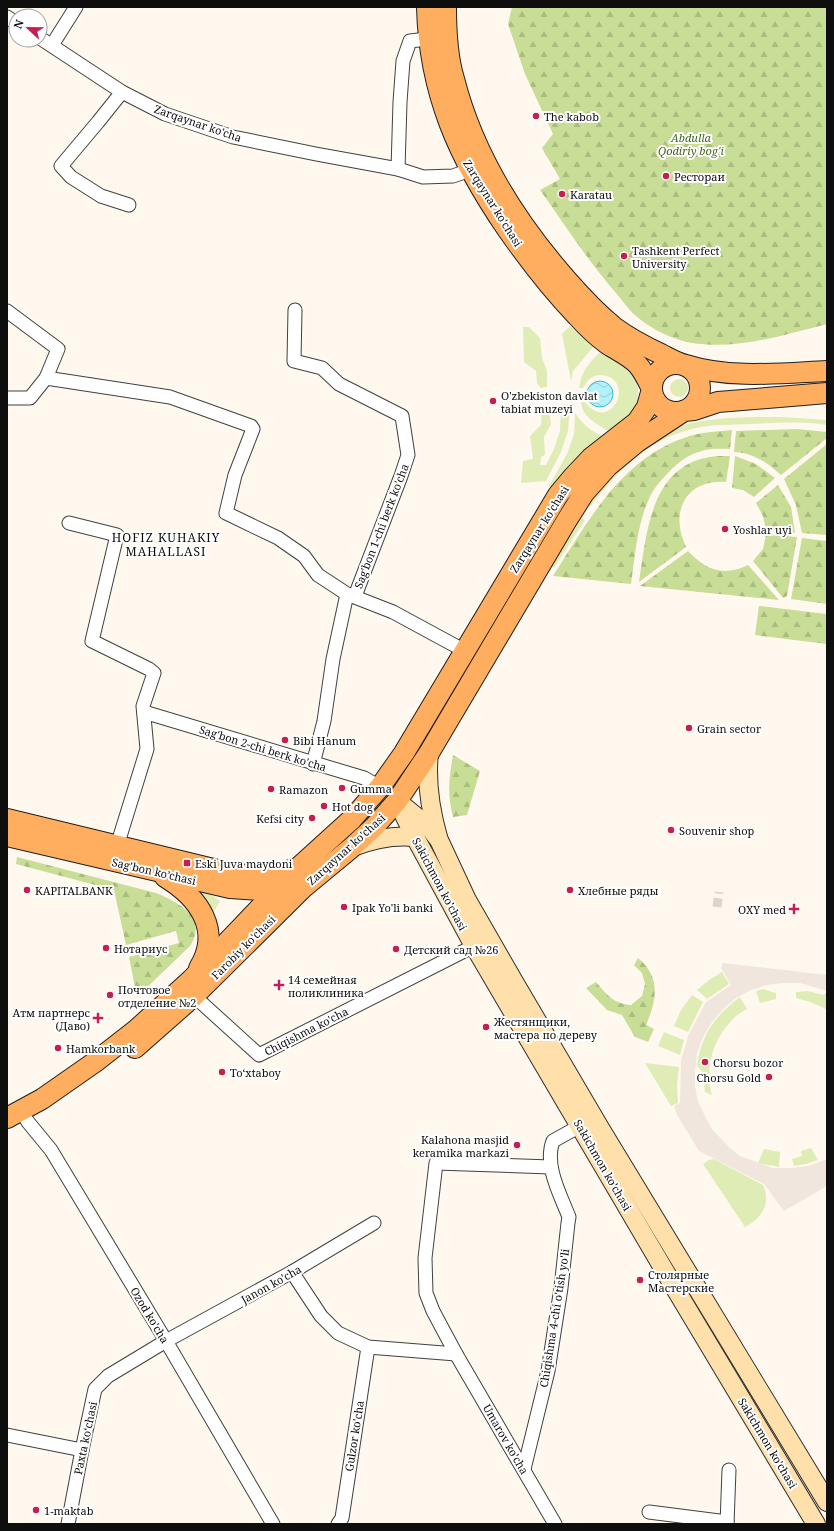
<svg xmlns="http://www.w3.org/2000/svg" width="834" height="1531" font-family="'Noto Serif',serif">
	<style>
		.grass { fill: #e0ecb6 }
		.forest { fill: url(#forest-firs) }
		.plaza { fill: #f0e6dd }
		.water { fill: url(#water-waves); stroke: #34bed4 }
		.lines { fill: none; stroke-linecap: round; stroke-linejoin: round }
		.pedestrian-tunnel { stroke: #dbd5cd; stroke-width: 9; stroke-dasharray: 9 4.5; stroke-linecap: butt }
		.minor-casing { stroke: #414141; stroke-width: 15 }
		.secondary-casing { stroke: #303030; stroke-width: 20 }
		.primary-casing { stroke: #1f1f1f; stroke-width: 22 }
		.minor { stroke: #fff; stroke-width: 13 }
		.secondary { stroke: #ffdfaa; stroke-width: 18 }
		.primary { stroke: #ffae5f; stroke-width: 20 }
		.poi-dot { fill: #c51f52; stroke: #fff; stroke-width: 1.5 }
		.labels { text-anchor: middle; dominant-baseline: central; stroke-width: 4; stroke-linejoin: round; paint-order: stroke }
		.poi-label { font-size: 11px; fill: #0e0e0e; stroke: #fff; text-anchor: start }
		.street-label { font-size: 11px; fill: #0e0e0e; stroke: #fff }
		.park-label { font-size: 11px; font-style: italic; fill: #40691b; stroke: #fff }
		.neighbourhood-label { font-size: 12px; letter-spacing: 1px; fill: #0e0e0e; stroke: #fff }
	</style>
	<defs>
		<pattern id="forest-firs" width="22" height="20" patternUnits="userSpaceOnUse"><rect width="22" height="20" fill="#c8dd95"/><path d="M5 1l3.5 6h-7zM16 11l3.5 6h-7z" fill="#abbc7f"/></pattern>
		<pattern id="water-waves" width="16" height="10" patternUnits="userSpaceOnUse"><rect width="16" height="10" fill="#b1f1f9"/><path d="M0 5q4-4 8 0t8 0" fill="none" stroke="#97cdd4"/></pattern>
	</defs>
	<rect width="100%" height="100%" fill="#fff8ef"/>
	<g class="grass">
		<path d="M570,326l9,8 16,11 -22,26 -2,10 -9,-47z"/>
		<path d="M523,327h6l11,11 2,20 5,13v16l-6,1 -4,-5 -1,-12 -12,-9z"/>
		<path d="M601,351c17,11 39,20 37,44 0,5 0,11 -3,15 -5,6 -21,16 -27,21 -12,-8 -26,-14 -27,-29l3,-1c27,35 53,-22 18,-26 -9,-1 -15,5 -19,13h-4c2,-17 11,-26 22,-37z"/>
		<circle cx="679" cy="388" r="9"/>
		<path d="M561,407h9l-2,24 -7,21 -15,29 -25,2 2,-22 10,-2 -3,-23 11,-11 1,-15h7l2,14 -7,13 1,18 -4,2 -1,8h6l8,-16 6,-18z"/>
		<path d="M575,413c8,11 15,18 28,23l-52,52 -2,-2 18,-32 7,-20z"/>
		<path d="M783,417l44,3v5c-25,-4 -51,-2 -76,-1 -18,1 -37,0 -55,4 -46,10 -78,42 -105,78l-5,-2 16,-22 66,-52c37,-14 77,-13 115,-13z"/>
		<path d="M579,516l6,4 -31,48 -5,-3z"/>
		<path d="M197,890l16,6 7,5 -9,16z"/>
		<path d="M722,972l7,12 -22,15 -10,-9 12,-10z"/>
		<path d="M763,989l13,4v6l-16,4 -4,-12z"/>
		<path d="M808,991l15,4 4,-2 -1,16 -16,-7 -14,-4v-6z"/>
		<path d="M692,995l11,7 -15,30 -14,-6 7,-16z"/>
		<path d="M740,997l7,12c-5,3 -11,6 -15,11 -19,19 -28,50 -20,75l-7,-3 -2,-19 -6,-8c5,-32 18,-49 43,-68z"/>
		<path d="M664,1032l20,8 -4,15 -22,-9z"/>
		<path d="M645,1063l34,4 -2,18 1,18 -7,3z"/>
		<path d="M811,1148l7,12 -12,4 -12,2 -2,-7 10,-3 -1,-5z"/>
		<path d="M764,1149l16,3 -1,15 -21,-4z"/>
		<path d="M714,1159l49,26c9,19 -2,34 -18,42l-42,-63 6,-4z"/>
	</g>
	<g class="forest">
		<path d="M512,7h315v317c-43,11 -90,26 -135,19 -19,-3 -41,-14 -56,-27 -8,-7 -14,-16 -20,-23 -28,-32 -51,-68 -76,-103l20,-11 -18,-31 11,-14 -28,-60 -17,-50z"/>
		<path d="M797,429l30,3v6l-46,37c-14,-13 -28,-22 -47,-23l2,-21z"/>
		<path d="M732,430l-2,19c-10,0 -19,-1 -28,2 -13,3 -24,11 -33,21 -8,8 -16,17 -20,27 -12,25 -14,58 -18,85l-78,-8c34,-53 67,-116 131,-138 15,-6 31,-6 48,-8z"/>
		<path d="M827,444v91l-25,-2 -6,-28 -12,-26z"/>
		<path d="M718,456h12l-4,26c-40,-3 -57,30 -40,65l-47,35c8,-52 12,-121 79,-126z"/>
		<path d="M735,456l21,8 19,14 -21,19 -11,-7 -11,-2z"/>
		<path d="M778,485l13,22 4,26 -29,-3 -3,-14 -7,-13z"/>
		<path d="M766,535l31,2 -10,59 -4,2 -30,-37 10,-12z"/>
		<path d="M802,538l25,3v63l-36,-5z"/>
		<path d="M688,551c18,19 35,26 60,14l31,35 -139,-14z"/>
		<path d="M759,606l68,8v30l-72,-9z"/>
		<path d="M453,755l27,16 -13,44 -14,2c-6,-23 -4,-39 0,-62z"/>
		<path d="M17,857l139,36c22,9 53,25 34,53l-53,51 -8,-40 50,-14 -3,-12 -50,14 -12,-55 -98,-26z"/>
		<path d="M638,958c23,19 19,42 8,67l8,4 -6,13 -13,-5 -13,-22 -15,-5 -21,-22 10,-6c11,13 18,22 35,23l11,-9 3,-12 -3,-11 -8,-8z"/>
	</g>
	<path class="plaza" d="M723,963l104,12v16l-27,-8h-18l-15,2 -16,5 -15,8 -13,11 -11,13 -9,15 -6,16 -2,17v16l3,16 13,26 19,20 10,8 33,12h18l17,-2 19,-7v27l-43,25 -20,-27 -65,-33 -22,-36 -3,-9 6,-3 1,-42 7,-25 18,-34 25,-17 -10,-17z"/>
	<circle class="water" cx="600" cy="394" r="13"/>
	<g class="lines">
		<path class="pedestrian-tunnel" d="M717,907l2,-15"/>
		<g class="minor-casing">
			<g id="minor">
				<path d="M7,17l9,6"/>
				<path d="M40,38l82,54 43,22 68,23 83,17 82,15 25,8 30,-1 17,-6"/>
				<path d="M52,45l24,-38"/>
				<path d="M122,92l-24,30 -37,44 10,11 30,19 28,9"/>
				<path d="M398,169l2,-67 3,-41 7,-20 26,-3"/>
				<path d="M295,310l-1,51 28,7 17,16 63,32 6,39 -7,21 -46,120"/>
				<path d="M7,311l51,38 -12,29 -16,20h-23"/>
				<path d="M46,378l124,19 81,29 2,3 -18,46 -9,38 52,25 26,18 14,19 29,19 46,18 72,39"/>
				<path d="M69,523l48,12 -25,106 57,28 5,4 -11,33 4,43 -30,97"/>
				<path d="M144,712l220,66 16,9"/>
				<path d="M313,764l11,-43 9,-62 14,-65"/>
				<path d="M194,996l65,59 215,-109"/>
				<path d="M21,1111l7,11 23,28 115,191 107,183"/>
				<path d="M551,1167l-115,-4 -11,95 1,35 7,18 23,43 99,170"/>
				<path d="M292,1272l29,44 17,17 30,14 88,7"/>
				<path d="M7,1435l75,15"/>
				<path d="M524,1469l24,-98 13,-83 7,-65 1,-6c-9,-23 -25,-52 -16,-76l27,-15"/>
				<path d="M649,1512l78,10"/>
				<path d="M68,1524l14,-74 13,-61 13,-13 58,-35 126,-69 82,-49"/>
				<path d="M338,1524l4,-6 26,-171"/>
				<path d="M727,1524l2,-54"/>
			</g>
		</g>
		<g class="secondary-casing">
			<g id="secondary">
				<path d="M429,753c-3,28 1,56 9,84"/>
				<path d="M397,801l18,36 59,109 199,339 143,239"/>
				<path d="M402,805l27,22 10,13 28,60 46,80 87,148 227,374"/>
				<path d="M353,847c20,-8 40,-12 62,-10"/>
			</g>
		</g>
		<g class="primary-casing">
			<g id="primary">
				<path d="M446,7c0,23 1,49 8,72 19,75 62,143 113,201 14,16 30,33 47,47 15,11 30,19 47,27 8,4 16,9 25,11 44,14 96,8 141,6"/>
				<circle cx="676" cy="388" r="24"/>
				<path d="M7,819l227,55c23,2 43,1 64,-6"/>
				<path d="M7,836l223,52 31,2 24,-1"/>
				<path d="M165,877c33,20 58,53 34,91"/>
				<path d="M135,1048l59,-52 110,-109 46,-38 25,-23 22,-25 32,-48 138,-233 17,-27 24,-27 29,-24 47,-31 10,-1 24,-8 109,-9"/>
				<path d="M7,1118l35,-19 53,-37 41,-32 55,-50 107,-112 54,-49 28,-32 24,-34 154,-258 15,-18 18,-19 46,-36 10,-15 5,-18c-4,-8 -8,-17 -14,-24 -8,-9 -22,-15 -32,-22 -11,-8 -20,-17 -29,-27 -26,-27 -49,-57 -70,-87 -48,-70 -78,-136 -80,-222"/>
			</g>
		</g>
		<use href="#minor" class="minor"/>
		<use href="#secondary" class="secondary"/>
		<use href="#primary" class="primary"/>
	</g>
	<g class="poi-dot">
		<circle cx="536" cy="116" r="4"/>
		<circle cx="666" cy="176" r="4"/>
		<circle cx="562" cy="194" r="4"/>
		<circle cx="624" cy="256" r="4"/>
		<circle cx="493" cy="401" r="4"/>
		<circle cx="725" cy="529" r="4"/>
		<circle cx="689" cy="728" r="4"/>
		<circle cx="285" cy="740" r="4"/>
		<circle cx="342" cy="788" r="4"/>
		<circle cx="271" cy="789" r="4"/>
		<circle cx="324" cy="806" r="4"/>
		<circle cx="312" cy="818" r="4"/>
		<circle cx="671" cy="830" r="4"/>
		<rect x="183" y="859" width="8" height="8" rx="2"/>
		<circle cx="27" cy="890" r="4"/>
		<circle cx="570" cy="890" r="4"/>
		<circle cx="344" cy="907" r="4"/>
		<path d="M792 903h4v4h4v4h-4v4h-4v-4h-4v-4h4z"/>
		<circle cx="106" cy="948" r="4"/>
		<circle cx="396" cy="949" r="4"/>
		<path d="M277 979h4v4h4v4h-4v4h-4v-4h-4v-4h4z"/>
		<circle cx="110" cy="995" r="4"/>
		<path d="M96 1012h4v4h4v4h-4v4h-4v-4h-4v-4h4z"/>
		<circle cx="486" cy="1027" r="4"/>
		<circle cx="58" cy="1048" r="4"/>
		<circle cx="705" cy="1062" r="4"/>
		<circle cx="222" cy="1072" r="4"/>
		<circle cx="769" cy="1077" r="4"/>
		<circle cx="517" cy="1145" r="4"/>
		<circle cx="640" cy="1280" r="4"/>
		<circle cx="36" cy="1510" r="4"/>
	</g>
	<g class="labels">
		<g class="poi-label">
			<text x="544" y="116">The kabob</text>
			<text x="674" y="176">Рестораи</text>
			<text x="570" y="194">Karatau</text>
			<text x="632" y="250">Tashkent Perfect<tspan x="632" dy="13">University</tspan></text>
			<text x="501" y="395">O'zbekiston davlat<tspan x="501" dy="13">tabiat muzeyi</tspan></text>
			<text x="733" y="529">Yoshlar uyi</text>
			<text x="697" y="728">Grain sector</text>
			<text x="293" y="740">Bibi Hanum</text>
			<text x="350" y="788">Gumma</text>
			<text x="279" y="789">Ramazon</text>
			<text x="332" y="806">Hot dog</text>
			<text x="304" y="818" text-anchor="end">Kefsi city</text>
			<text x="679" y="830">Souvenir shop</text>
			<text x="195" y="863">Eski Juva maydoni</text>
			<text x="35" y="890">KAPITALBANK</text>
			<text x="578" y="890">Хлебные ряды</text>
			<text x="352" y="907">Ipak Yo'li banki</text>
			<text x="786" y="909" text-anchor="end">OXY med</text>
			<text x="114" y="948">Нотариус</text>
			<text x="404" y="949">Детский сад №26</text>
			<text x="288" y="979">14 семейная<tspan x="288" dy="13">поликлиника</tspan></text>
			<text x="118" y="989">Почтовое<tspan x="118" dy="13">отделение №2</tspan></text>
			<text x="90" y="1012" text-anchor="end">Атм партнерс<tspan x="90" dy="13">(Даво)</tspan></text>
			<text x="494" y="1021">Жестянщики,<tspan x="494" dy="13">мастера по дереву</tspan></text>
			<text x="66" y="1048">Hamkorbank</text>
			<text x="713" y="1062">Chorsu bozor</text>
			<text x="230" y="1072">Toʻxtaboy</text>
			<text x="761" y="1077" text-anchor="end">Chorsu Gold</text>
			<text x="509" y="1139" text-anchor="end">Kalahona masjid<tspan x="509" dy="13">keramika markazi</tspan></text>
			<text x="648" y="1274">Столярные<tspan x="648" dy="13">Мастерские</tspan></text>
			<text x="44" y="1510">1-maktab</text>
		</g>
		<g class="street-label">
			<text transform="translate(198 123) rotate(19)">Zarqaynar ko'cha</text>
			<text transform="translate(493 203) rotate(58)">Zarqaynar ko'chasi</text>
			<text transform="translate(381 526) rotate(-69)">Sag'bon 1-chi berk ko'cha</text>
			<text transform="translate(539 529) rotate(-58)">Zarqaynar ko'chasi</text>
			<text transform="translate(263 748) rotate(17)">Sag'bon 2-chi berk ko'cha</text>
			<text transform="translate(346 849) rotate(-42)">Zarqaynar ko'chasi</text>
			<text transform="translate(154 871) rotate(13)">Sag’bon ko’chasi</text>
			<text transform="translate(440 884) rotate(62)">Sakichmon ko'chasi</text>
			<text transform="translate(243 947) rotate(-45)">Farobiy ko'chasi</text>
			<text transform="translate(306 1031) rotate(-27)">Chiqishma ko'cha</text>
			<text transform="translate(603 1165) rotate(60)">Sakichmon ko'chasi</text>
			<text transform="translate(271 1284) rotate(-29)">Janon ko'cha</text>
			<text transform="translate(150 1315) rotate(59)">Ozod ko'cha</text>
			<text transform="translate(554 1318) rotate(-81)">Chiqishma 4-chi o'tish yo'li</text>
			<text transform="translate(354 1436) rotate(-81)">Gulzor ko'cha</text>
			<text transform="translate(85 1438) rotate(-78)">Paxta ko‘chasi</text>
			<text transform="translate(506 1439) rotate(60)">Umarov ko'cha</text>
			<text transform="translate(768 1443) rotate(59)">Sakichmon ko'chasi</text>
		</g>
		<g class="park-label">
			<text x="691" y="137">Abdulla<tspan x="691" dy="13">Qodiriy bog'i</tspan></text>
		</g>
		<g class="neighbourhood-label">
			<text x="166" y="537">HOFIZ KUHAKIY<tspan x="166" dy="14">MAHALLASI</tspan></text>
		</g>
	</g>
	<rect width="834" height="1531" fill="none" stroke="#0e0e0e" stroke-width="16"/>
	<g transform="translate(28 28) rotate(292)"><circle r="19" fill="#ffffff" stroke="#9f9f9f"/>
	<path d="M0-3L7 15L0 10L-7 15Z" fill="#c51f52"/>
	<text y="-6" font-size="11" font-weight="bold" text-anchor="middle" fill="#0e0e0e">N</text>
	</g>
</svg>
